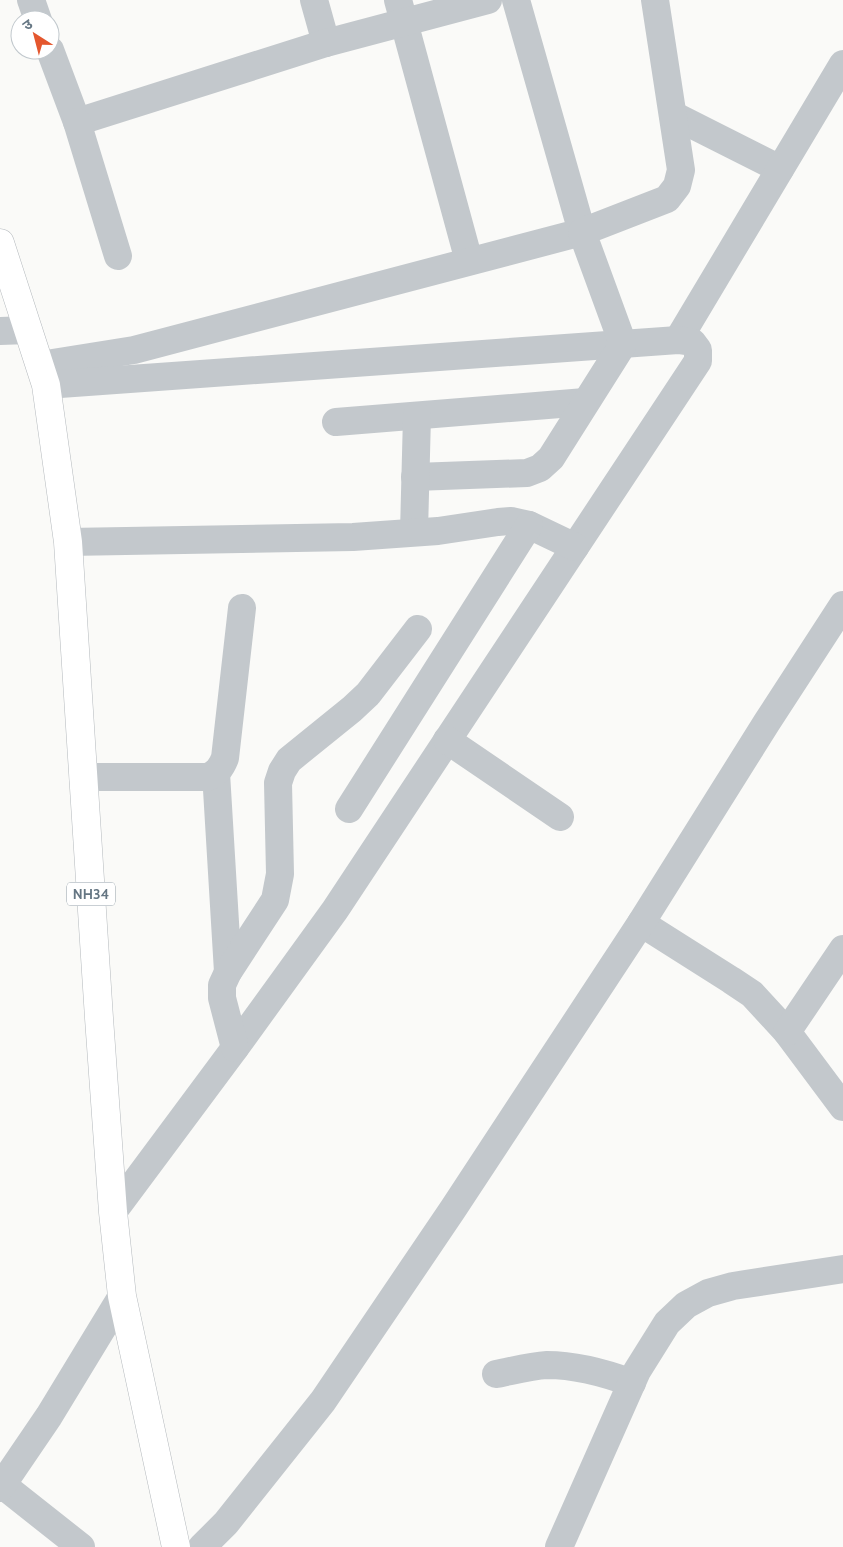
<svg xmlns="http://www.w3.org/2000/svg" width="843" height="1547" font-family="Cabin,'Noto Sans Devanagari',sans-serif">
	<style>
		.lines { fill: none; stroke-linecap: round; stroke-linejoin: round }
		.highway-casing { stroke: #b4b9bd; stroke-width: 29 }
		.street { stroke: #c3c8cc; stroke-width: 28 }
		.highway { stroke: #fff; stroke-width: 28 }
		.labels { text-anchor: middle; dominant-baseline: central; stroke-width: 5; stroke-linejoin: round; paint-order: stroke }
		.shield { fill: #fff; stroke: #939fa8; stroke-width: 1 }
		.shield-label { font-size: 14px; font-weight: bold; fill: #657683 }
	</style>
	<rect width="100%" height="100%" fill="#fafaf8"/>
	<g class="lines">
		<g class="highway-casing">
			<path id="highway" d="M0,243l46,142 22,157 31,476 14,194 9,84 54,251"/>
		</g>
		<g class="street">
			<path d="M31,0l7,20"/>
			<path d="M314,0l12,43"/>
			<path d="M398,0l71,261"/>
			<path d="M50,50l27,72 249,-79 162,-43"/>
			<path d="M673,115l107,54"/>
			<path d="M77,122l41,134"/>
			<path d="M0,331l28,-1"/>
			<path d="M678,340l165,-276"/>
			<path d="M40,365l94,-15 448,-118 -66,-232"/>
			<path d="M46,385l632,-45 14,2 6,8v11l-363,549 -100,138 -122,164"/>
			<path d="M336,422l249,-20"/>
			<path d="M415,477l112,-4 13,-5 11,-10 72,-114 -41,-112 85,-33 10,-13 4,-16 -26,-170"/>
			<path d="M414,532l3,-116"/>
			<path d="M68,542l285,-5 85,-6 60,-9 13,-1 18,4 46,22"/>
			<path d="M447,740l113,77"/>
			<path d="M216,773l12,199"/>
			<path d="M83,777h125c9,-4 13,-9 17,-19l17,-150"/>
			<path d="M349,809l180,-284"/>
			<path d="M641,923l90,57 21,14 35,38 56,75"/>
			<path d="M787,1032l56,-83"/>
			<path d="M235,1048l-13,-50v-13l6,-13 47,-72 5,-26 -2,-91 4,-12 7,-11 63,-51 16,-15 50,-65"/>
			<path d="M496,1374c16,-3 34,-8 51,-9 29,0 58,8 85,18"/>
			<path d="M0,1483l81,64"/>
			<path d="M0,1488l49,-72 73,-120"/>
			<path d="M202,1547l24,-24 97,-122 130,-192 188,-286 126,-201 76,-117"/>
			<path d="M559,1547l78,-176 30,-48 19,-18 22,-12 25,-7 110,-17"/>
		</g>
		<use href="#highway" class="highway"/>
	</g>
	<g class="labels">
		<rect class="shield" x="67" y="882.5" width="48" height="23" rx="4"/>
		<g class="shield-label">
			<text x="91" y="894">NH34</text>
		</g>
	</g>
	<g transform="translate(35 35) rotate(324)"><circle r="24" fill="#ffffff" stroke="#c1c8cd"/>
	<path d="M0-4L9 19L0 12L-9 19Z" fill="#e4572e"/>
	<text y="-8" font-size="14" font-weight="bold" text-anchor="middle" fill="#657683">उ</text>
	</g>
</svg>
